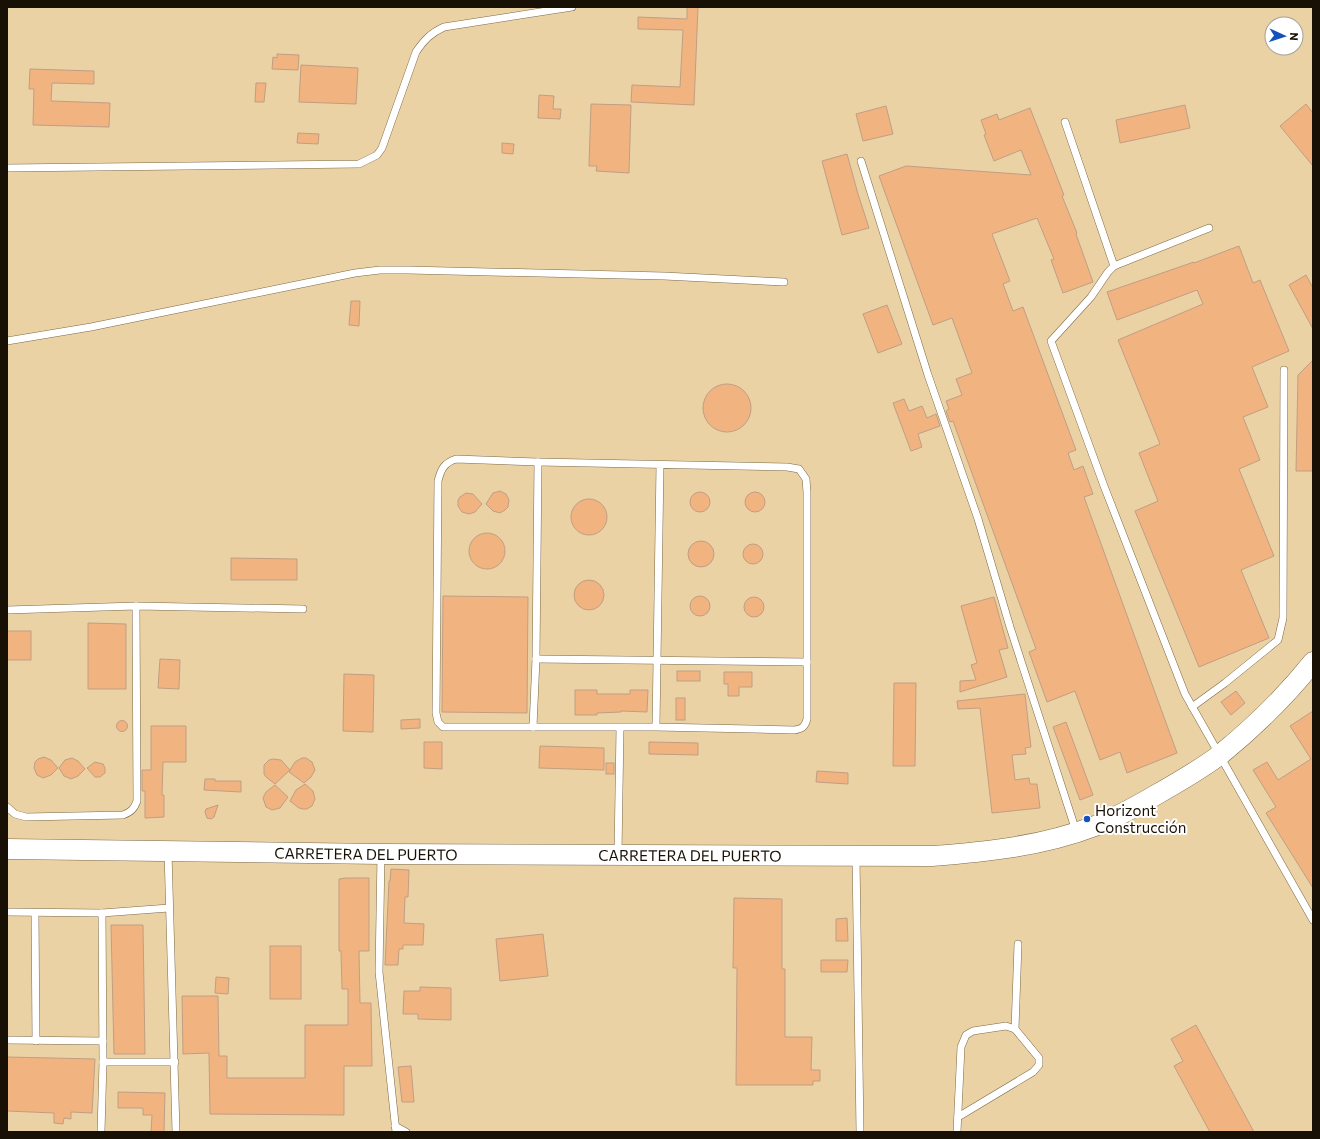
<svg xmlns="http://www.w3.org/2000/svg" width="1320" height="1139" font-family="Commissioner,sans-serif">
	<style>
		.built { fill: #ebd2a5; fill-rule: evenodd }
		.building { fill: #f1b480; stroke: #c09e83 }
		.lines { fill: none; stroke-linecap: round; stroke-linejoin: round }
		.service-casing { stroke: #7c6946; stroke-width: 8 }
		.secondary-casing { stroke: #7c6946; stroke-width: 21 }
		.service { stroke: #fff; stroke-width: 7 }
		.secondary { stroke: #fff; stroke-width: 20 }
		.poi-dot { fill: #1551bd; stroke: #fff; stroke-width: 1.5 }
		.labels { text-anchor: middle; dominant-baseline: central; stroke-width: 4; stroke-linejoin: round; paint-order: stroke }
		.poi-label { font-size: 15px; fill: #181004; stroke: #fff; text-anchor: start }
		.street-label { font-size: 15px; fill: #181004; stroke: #fff }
	</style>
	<rect width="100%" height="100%" fill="#f2dcb6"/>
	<path class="built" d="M7,7h1306v1125h-1306zM1272,24h24v24h-24z"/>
	<g class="building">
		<path d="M687,7h11l-4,98 -63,-3 1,-17 48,2 3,-57 -45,-1v-12l49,2z"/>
		<path d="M277,54l22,1 -1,15 -26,-1 1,-12 4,1z"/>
		<path d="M301,65l57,3 -2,36 -57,-2z"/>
		<path d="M30,69l64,2v13l-42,-1 -1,18 59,2 -1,24 -76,-2 1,-36h-5z"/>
		<path d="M256,83h10l-2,19h-9z"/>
		<path d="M539,95l15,1 -1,13h8l-1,10 -22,-1z"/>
		<path d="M591,104l40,1 -2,68 -33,-2 1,-5h-8z"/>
		<path d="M1306,104l7,9v53l-33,-40z"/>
		<path d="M1185,105l5,23 -70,15 -4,-23z"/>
		<path d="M886,106l7,28 -30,7 -7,-27z"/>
		<path d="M1030,108l34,87 -2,1 15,37 -1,1 17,48 -30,11 -12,-33 3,-1 -17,-41 -45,16 18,47 -7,3 10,27 10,-4 53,143 -8,3 6,17 9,-4 10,28 -9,3 93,256 -50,20 -7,-21 -20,8 -25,-69 -28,11 -18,-50 7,-3 -83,-228 -3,1 -4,-11 3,-2 -3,-8 16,-6 -6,-16 16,-6 -20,-55 -19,7 -54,-149 27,-10 125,9 -10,-25 -27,11 -10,-26 2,-1 -5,-14 16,-6 2,6z"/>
		<path d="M298,133l21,1 -1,10 -21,-1z"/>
		<path d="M502,143l12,1 -1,10 -11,-1z"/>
		<path d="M847,154l11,40 11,34 -27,7 -20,-74z"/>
		<path d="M1239,246l14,37 7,-3 29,71 -37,16 16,40 -25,10 17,43 -21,9 35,87 -33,14 28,68 -70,29 -64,-156 23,-10 -19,-48 21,-9 -42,-104 85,-36 -6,-14 -80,30 -10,-28 87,-30v1z"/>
		<path d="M1306,275l7,13v41l-24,-44z"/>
		<path d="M351,301h9l-1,25 -10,-1z"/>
		<path d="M887,305l15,39 -24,9 -15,-39z"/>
		<path d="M1313,360v111h-17l2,-96z"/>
		<circle cx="727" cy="408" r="24"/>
		<path d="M904,399l5,12 13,-5 5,12 9,-4 4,12 -22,8 4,13 -11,4 -18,-48z"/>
		<path d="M500,491l6,3 3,6 -1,7 -3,3 -5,3 -7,-2 -7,-7 7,-11z"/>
		<circle cx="700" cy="502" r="10"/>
		<circle cx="755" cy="502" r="10"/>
		<path d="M466,493l7,1 9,10 -7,8 -6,2 -7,-2 -4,-6v-6l2,-3z"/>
		<circle cx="589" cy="517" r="18"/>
		<circle cx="487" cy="551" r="18"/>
		<circle cx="701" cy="554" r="13"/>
		<circle cx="753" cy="554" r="10"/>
		<path d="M231,558l66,1v21h-66z"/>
		<circle cx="589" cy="595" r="15"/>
		<circle cx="700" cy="606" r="10"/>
		<path d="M443,596l85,1 -1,116 -85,-1z"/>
		<circle cx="754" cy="607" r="10"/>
		<path d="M994,597l14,51 -9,2 8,27 -47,15v-11l16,-1 -5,-15 6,-2 -16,-57z"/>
		<path d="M88,623l38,1v65h-38z"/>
		<rect x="7" y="631" width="24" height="29"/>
		<path d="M160,659l20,1 -1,29 -21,-1z"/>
		<rect x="677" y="671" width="23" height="10"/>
		<path d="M724,672h28v15h-13v9h-11v-12h-4z"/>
		<path d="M344,674l30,1 -1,57 -30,-1z"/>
		<path d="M894,683h22l-1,83h-22z"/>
		<path d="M575,690h22v4h33v-4h18l-1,22 -26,-1v1l-24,1v2h-22z"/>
		<path d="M1236,691l9,12 -14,12 -10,-13z"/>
		<path d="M1025,694l6,53 -6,1 1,6 -14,1 3,25 14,-2 1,6h7l3,24 -48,5 -12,-105 -22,1 -1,-8z"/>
		<rect x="676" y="698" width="9" height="22"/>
		<path d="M1313,711v177l-47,-75 10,-6 -23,-37 14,-8 11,18 33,-21 -21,-33z"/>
		<path d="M420,719v9l-19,1v-9z"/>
		<circle cx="122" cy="726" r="5.5"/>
		<path d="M1066,722l27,73 -13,5 -27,-73z"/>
		<path d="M151,726h35v36h-23l-1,33h2v22l-19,1v-27h-3v-21h9z"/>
		<path d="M424,742h18v27l-18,-1z"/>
		<path d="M649,742l49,1v12l-49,-1z"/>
		<path d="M540,746l64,2v22l-65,-2z"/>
		<path d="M44,757l7,3 7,8 -7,7 -8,3 -6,-3 -3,-7 1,-6 3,-3z"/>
		<path d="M72,758l6,3 7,8 -7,7 -7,3 -7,-3 -5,-8 6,-8z"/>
		<path d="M302,758h4l6,4 3,8 -4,7 -7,6 -15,-11 1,-2 -15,14 -9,-7 -2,-3v-9l5,-5 4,-1 8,1 9,10 5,-8z"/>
		<path d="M95,762l8,2 2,4v5l-5,4h-5l-8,-9z"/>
		<rect x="606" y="763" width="8" height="11"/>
		<path d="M817,771l31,2v11l-32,-2z"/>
		<path d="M205,779h10v2h26v11l-37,-2z"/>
		<path d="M305,784l8,7 2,8 -3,7 -5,3h-4l-4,-1 -9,-7 6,-11z"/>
		<path d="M275,785l13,12 -8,11 -8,2 -6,-3 -3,-9 3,-6z"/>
		<path d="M218,805l-4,12 -3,2 -4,-1 -2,-6 1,-3z"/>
		<path d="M391,869l18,1 -1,27h-3l-1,26 20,1 -1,21h-20v4h-4l-1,16h-13l4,-84h1z"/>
		<path d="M346,878h23v73h-10l1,52h11l1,63h-28v49l-134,-1 -1,-61 -26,1 -1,-58h36l1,60h8v22h78v-53h43v-36h-6l-1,-38h-2v-72z"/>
		<path d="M734,898l48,1v70h3v68h27l-1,33h9v11h-7v4h-77l1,-117h-4z"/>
		<path d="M847,918l1,23h-12v-22z"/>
		<path d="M111,925h32l2,129h-31z"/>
		<path d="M543,934l5,42 -48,5 -4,-42z"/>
		<rect x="270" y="946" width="31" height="53"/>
		<path d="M821,960h27l-1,12h-26z"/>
		<path d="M216,977l13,1 -1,16 -13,-1z"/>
		<path d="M420,987l31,1v32l-33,-1v-5h-15l1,-23h16z"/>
		<path d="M1196,1025l58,107h-44l-36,-66 9,-5 -12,-22z"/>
		<path d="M7,1057l88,2 -3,54 -21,-1v7l-7,-1 -1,6 -9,-1v-10l-47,-2z"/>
		<path d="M411,1066l3,36h-12l-4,-35z"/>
		<path d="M118,1092l47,1 -1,39h-13l1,-17h-9v-7h-25z"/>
	</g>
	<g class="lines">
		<g class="service-casing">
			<g id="service">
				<path d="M1065,122l49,144"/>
				<path d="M861,161l67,214 50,144 32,108 66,204"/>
				<path d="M7,168l352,-4 18,-9 5,-7 34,-96c8,-12 15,-19 28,-25l128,-20"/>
				<path d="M1209,228l-95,38 -6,6 -17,25 -40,44 53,145 81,208 128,226"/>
				<path d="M7,341l84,-14 264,-54 25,-3h28l256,6 120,6"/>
				<path d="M7,610l129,-4 167,3"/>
				<path d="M536,659l271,3"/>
				<path d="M1192,707l33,-24 53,-43 5,-22 1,-248"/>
				<path d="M533,727l3,-68 2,-197"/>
				<path d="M656,727l138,3c8,-1 11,-3 13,-11v-227l-1,-13 -7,-10 -12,-2 -249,-5 -82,-3c-12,4 -15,10 -18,22l-2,232 2,9 5,5h213l4,-262"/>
				<path d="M7,807l8,7 11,3 97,-2c8,-3 11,-6 14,-14l-1,-195"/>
				<path d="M168,852l8,280"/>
				<path d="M381,854l-2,118 17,160"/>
				<path d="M618,854l2,-126"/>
				<path d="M856,857l4,275"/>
				<path d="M7,912l95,1 67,-5"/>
				<path d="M35,913l1,128"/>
				<path d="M7,1040l96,1"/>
				<path d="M103,1062h72"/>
				<path d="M958,1117l75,-45 6,-7v-7l-24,-29 3,-85"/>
				<path d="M395,1126l11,6"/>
				<path d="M101,1132l2,-70 -1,-149"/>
				<path d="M957,1132l4,-85 5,-12 7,-4 33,-5 9,3"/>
			</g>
		</g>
		<g class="secondary-casing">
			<g id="secondary">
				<path id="s1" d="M7,849l374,5 551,2c55,-4 111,-10 163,-30 20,-8 40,-19 59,-30 23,-13 46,-26 67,-42 33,-27 65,-58 92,-92"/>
			</g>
		</g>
		<use href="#service" class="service"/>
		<use href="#secondary" class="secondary"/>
	</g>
	<circle class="poi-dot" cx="1087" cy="819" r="4"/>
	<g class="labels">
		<g class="poi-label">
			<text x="1095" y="810">Horizont<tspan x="1095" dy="17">Construcción</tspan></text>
		</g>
		<g class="street-label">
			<text stroke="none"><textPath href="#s1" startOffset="359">CARRETERA DEL PUERTO</textPath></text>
			<text stroke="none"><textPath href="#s1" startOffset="683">CARRETERA DEL PUERTO</textPath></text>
		</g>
	</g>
	<rect width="1320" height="1139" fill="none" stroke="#181004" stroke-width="16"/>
	<g transform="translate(1284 36) rotate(93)"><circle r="19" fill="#ffffff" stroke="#a39f9b"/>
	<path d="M0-3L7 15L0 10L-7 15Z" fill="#1551bd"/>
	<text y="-6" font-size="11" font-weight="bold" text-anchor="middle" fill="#181004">N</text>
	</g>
</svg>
